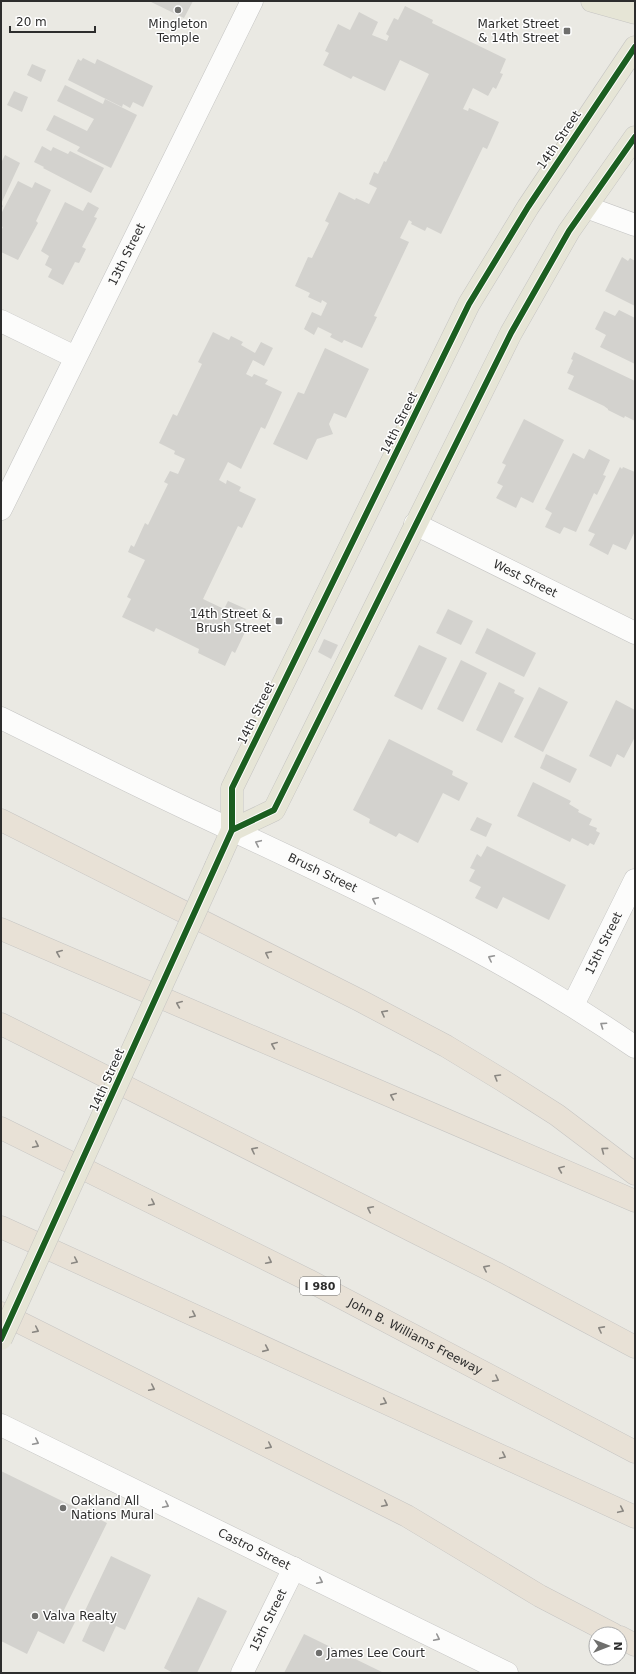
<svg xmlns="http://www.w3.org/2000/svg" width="636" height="1674" font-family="'DejaVu Sans',sans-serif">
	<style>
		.building { fill: #d3d2ce }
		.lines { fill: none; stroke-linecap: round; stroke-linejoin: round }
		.minor-casing { stroke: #c4c4c3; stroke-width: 23 }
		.major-casing { stroke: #c6c5c3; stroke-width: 23 }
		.highway-casing { stroke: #c6c5c3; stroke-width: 23 }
		.minor { stroke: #fcfcfb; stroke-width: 22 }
		.major { stroke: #e6e5d6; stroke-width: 22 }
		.highway { stroke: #e8e1d6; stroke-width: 22 }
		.major-bridge-casing { stroke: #c6c5c3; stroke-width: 23; stroke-linecap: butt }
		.major-bridge { stroke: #e6e5d6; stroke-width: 22 }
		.cycleway-casing { stroke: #fff; stroke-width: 8 }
		.cycleway { stroke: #1b5e20; stroke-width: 6 }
		.oneway { stroke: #949494 }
		.oneway2 { stroke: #8a8782 }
		.poi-dot { fill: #6f6f6d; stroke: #fff; stroke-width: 1.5 }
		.labels { text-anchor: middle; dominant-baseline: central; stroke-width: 3; stroke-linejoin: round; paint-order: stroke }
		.shield { fill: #fff; stroke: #6c6c6c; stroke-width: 1 }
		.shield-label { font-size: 11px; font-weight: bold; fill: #2d2d2d }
		.poi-label { font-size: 12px; fill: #2d2d2d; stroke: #fff; text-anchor: start }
		.street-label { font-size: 12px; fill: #2d2d2d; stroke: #fff }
	</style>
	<rect width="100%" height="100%" fill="#eae9e3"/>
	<g class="building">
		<path d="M149,1h44l-9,17z"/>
		<path d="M405,6l28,14 -1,3 74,36 -6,14 3,1 -7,15 -3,-2 -5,9 -15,-8 -10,21 5,2 1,-3 30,14 -12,27 -4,-2 -42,87 -14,-7 -2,4 -14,-7 1,-2 -3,-2 -9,18 9,4 -35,74 3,1 -15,31 -18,-8 -2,3 -12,-6 2,-3 -14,-7 -4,8 -10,-6 8,-17 9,4 6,-13 -5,-3 -1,3 -13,-6 2,-4 -15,-7 13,-29 4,1 17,-35 -4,-2 14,-29 16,8 1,-2 13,6 8,-16 -8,-4 5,-12 4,2 6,-13 2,1 43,-88 -29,-14 -15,31 -32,-15 -2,3 -28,-14 6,-12 -4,-2 13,-27 12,6 9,-18 19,10 -6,13 15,6 2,-5 -3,-2 8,-16 4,2z"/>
		<path d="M83,58l12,6 2,-5 56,27 -10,21 -10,-5 -3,6 -7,-4 -1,3 -54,-27 10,-21 3,2z"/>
		<path d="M32,64l14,6 -5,12 -14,-7z"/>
		<path d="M65,85l38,19 2,-5 32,16 -26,53 -34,-17 3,-4 -34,-17 8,-15 33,16 7,-12 -37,-18z"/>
		<path d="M14,91l14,6 -6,15 -15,-7z"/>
		<path d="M42,146l9,5 2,-4 15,7 2,-3 34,17 -13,25 -48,-25 1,-1 -10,-5z"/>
		<path d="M5,155l15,8 -19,41 2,2 -2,3v-46z"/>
		<path d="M18,181l14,7 3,-6 16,8 -15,31 2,2 -20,37 -17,-8v-21l2,-4 -2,-1v-12z"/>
		<path d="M65,202l18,9 5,-9 11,6 -5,9 3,1 -15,29 4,2 -7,14 -4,-1 -12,23 -15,-8 4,-8 -7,-4 4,-9 -8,-5z"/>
		<path d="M622,257l6,4 2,-3 5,3v45l-30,-15z"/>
		<path d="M619,310l16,8v46l-35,-17 6,-12 -11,-6 9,-18 11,5z"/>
		<path d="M213,332l16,8 2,-4 12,6 -2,3 14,8 6,-11 12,6 -9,18 -11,-6 -7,14 6,3 2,-3 14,6 -3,4 17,8 -17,37 -4,-2 -20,42 -13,-7 -9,18 7,4 1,-4 14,7 -2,4 17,8 -14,29 -4,-2 -35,73 21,10 4,-8 18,8 -8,16 8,5 -11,23 -3,-2 -7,15 -27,-13 1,-4 -43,-21 -2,4 -32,-15 9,-18 -4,-2 18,-37 -17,-8 3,-7 3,2 11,-24 3,2 20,-41 -4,-2 6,-11 8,3 7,-15 -11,-5 1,-3 -16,-8 14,-29 4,2 25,-52 -4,-2z"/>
		<path d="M325,348l44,21 -23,49 -12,-5 -5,11 4,10 -16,5 -10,21 -34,-16 25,-52 6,2z"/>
		<path d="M574,352l61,29v40l-10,-5 -1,2 -16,-8v-1l-4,-3 -36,-17 6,-13 -7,-3 6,-13 -2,-1z"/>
		<path d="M524,419l40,21 -31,63 -12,-6 -5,11 -20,-10 7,-12 -6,-3 9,-18 -4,-2z"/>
		<path d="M589,449l21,11 -7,15 3,1 -9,19 -3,-2 -18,39 -12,-5 -4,7 -15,-7 7,-14 -7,-4 28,-56 11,6z"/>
		<path d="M620,467l2,2 1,-2 12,5v59l-9,19 -13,-6 -5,11 -19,-10 6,-11 -7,-3z"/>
		<path d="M448,609l25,12 -12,24 -25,-12z"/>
		<path d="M487,628l49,25 -12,24 -49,-24z"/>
		<path d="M324,639l14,6 -7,14 -13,-7z"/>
		<path d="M419,645l28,13 -25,52 -28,-14z"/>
		<path d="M461,660l26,13 -24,49 -26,-13z"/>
		<path d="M499,682l16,8 -1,3 10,5 -22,45 -26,-13z"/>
		<path d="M539,687l29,15 -25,50 -29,-15z"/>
		<path d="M616,700l19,10v27l-11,21 -7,-4 -6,13 -22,-11z"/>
		<path d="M389,739l64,32 -1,4 16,8 -9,18 -16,-8 -25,50 -19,-10 -3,4 -27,-14 1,-4 -17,-9z"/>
		<path d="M546,754l31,15 -7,14 -30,-15z"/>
		<path d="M533,782l38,19 -2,3 10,6 -1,2 14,7 -3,6 8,3 -1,3 4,2 -6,12 -4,-2 -2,3 -16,-8 -2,4 -53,-26z"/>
		<path d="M477,817l15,7 -6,13 -16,-7z"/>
		<path d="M487,846l79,39 -17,35 -46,-23 -6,12 -22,-11 6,-11 -12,-6 6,-11 -5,-2 7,-14 4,3z"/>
		<path d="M1,1471l106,52 -44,89 13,8 -12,24 -26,-13 -11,23 -26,-13z"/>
		<path d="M111,1556l40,19 -26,55 -9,-4 -12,26 -22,-11 9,-20 -9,-4z"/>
		<path d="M198,1597l29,14 -30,62h-24l-9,-5z"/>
		<path d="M304,1634l80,39h-100z"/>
	</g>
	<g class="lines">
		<g class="minor-casing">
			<g id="minor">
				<path d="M586,207l49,18"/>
				<path d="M1,321l74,36"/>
				<path id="s1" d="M1,509l251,-508"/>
				<path id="s2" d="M415,524l220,109"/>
				<path id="s3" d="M1,718c61,30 122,61 184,90 153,72 310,142 450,239"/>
				<path id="s4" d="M573,1005l62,-125"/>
				<path id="s5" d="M1,1425l506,248"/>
				<path id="s6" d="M242,1673l52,-105"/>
			</g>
		</g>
		<g class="major-casing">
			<g id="major">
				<path d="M592,1l43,12"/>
				<path d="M232,830l42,-20 237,-477 58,-102 66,-94"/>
				<path d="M216,866l16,-36v-42l237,-484 59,-97 107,-160"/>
			</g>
		</g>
		<g class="highway-casing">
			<g id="highway">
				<path d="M1,820l358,180 87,46 56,34 55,35 78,59"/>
				<path d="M1,929l634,272"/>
				<path d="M1,1024l495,249 139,74"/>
				<path id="s7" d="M1,1128l307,152 327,172"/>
				<path d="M1,1227l634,290"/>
				<path d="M1,1313l406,203 133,80 73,38"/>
				<path d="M620,1637l15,8"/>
			</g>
		</g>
		<use href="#minor" class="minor"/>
		<use href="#major" class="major"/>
		<use href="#highway" class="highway"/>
		<g class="major-bridge-casing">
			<path id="major-bridge" d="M1,1339l215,-473"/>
		</g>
		<use href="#major-bridge" class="major-bridge"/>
		<g class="cycleway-casing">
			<g id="cycleway">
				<path d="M232,830l42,-20 237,-477 58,-102 66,-94"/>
				<path d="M1,1339l231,-509v-42l237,-484 59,-97 107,-160"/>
			</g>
		</g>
		<use href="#cycleway" class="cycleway"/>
	</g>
	<defs><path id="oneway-chevron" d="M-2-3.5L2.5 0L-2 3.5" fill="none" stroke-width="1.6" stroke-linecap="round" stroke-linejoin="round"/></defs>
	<g class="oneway">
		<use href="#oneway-chevron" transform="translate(258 843) rotate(-155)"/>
		<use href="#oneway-chevron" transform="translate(375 900) rotate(-154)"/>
		<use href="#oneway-chevron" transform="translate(491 958) rotate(-153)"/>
		<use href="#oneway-chevron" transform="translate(603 1025) rotate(-146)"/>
		<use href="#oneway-chevron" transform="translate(36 1442) rotate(26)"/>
		<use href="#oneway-chevron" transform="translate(166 1505) rotate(26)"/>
		<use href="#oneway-chevron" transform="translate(320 1581) rotate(26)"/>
		<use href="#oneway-chevron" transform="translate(437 1638) rotate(26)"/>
	</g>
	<g class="oneway2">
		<use href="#oneway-chevron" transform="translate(59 953) rotate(-157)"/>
		<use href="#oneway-chevron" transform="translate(268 954) rotate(-153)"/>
		<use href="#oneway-chevron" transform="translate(179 1004) rotate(-157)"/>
		<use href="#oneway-chevron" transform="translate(384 1013) rotate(-152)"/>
		<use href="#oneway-chevron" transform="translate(274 1045) rotate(-157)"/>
		<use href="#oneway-chevron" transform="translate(497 1077) rotate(-149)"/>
		<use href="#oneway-chevron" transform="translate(393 1096) rotate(-157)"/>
		<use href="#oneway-chevron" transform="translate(36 1145) rotate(26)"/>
		<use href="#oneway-chevron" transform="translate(254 1150) rotate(-153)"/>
		<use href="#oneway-chevron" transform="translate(604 1150) rotate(-143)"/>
		<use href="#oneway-chevron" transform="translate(561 1169) rotate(-157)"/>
		<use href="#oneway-chevron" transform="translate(152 1203) rotate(26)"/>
		<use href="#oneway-chevron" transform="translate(370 1209) rotate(-153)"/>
		<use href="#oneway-chevron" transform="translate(75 1261) rotate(25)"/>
		<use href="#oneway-chevron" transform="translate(269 1261) rotate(27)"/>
		<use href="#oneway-chevron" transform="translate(486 1268) rotate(-153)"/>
		<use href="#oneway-chevron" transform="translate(193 1315) rotate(25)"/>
		<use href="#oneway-chevron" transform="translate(601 1329) rotate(-152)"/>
		<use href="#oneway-chevron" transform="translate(36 1330) rotate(26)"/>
		<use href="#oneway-chevron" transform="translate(266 1349) rotate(24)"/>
		<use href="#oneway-chevron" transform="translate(496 1379) rotate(28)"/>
		<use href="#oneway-chevron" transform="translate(152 1388) rotate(26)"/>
		<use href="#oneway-chevron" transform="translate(384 1402) rotate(24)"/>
		<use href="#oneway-chevron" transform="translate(269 1446) rotate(26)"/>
		<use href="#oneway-chevron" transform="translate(503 1456) rotate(25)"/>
		<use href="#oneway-chevron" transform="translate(385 1504) rotate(27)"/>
		<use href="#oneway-chevron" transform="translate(621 1510) rotate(25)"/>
	</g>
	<g class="poi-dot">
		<circle cx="178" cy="10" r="4"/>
		<rect x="563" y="27" width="8" height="8" rx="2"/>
		<rect x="275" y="617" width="8" height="8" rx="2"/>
		<circle cx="63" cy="1508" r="4"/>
		<circle cx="35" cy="1616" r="4"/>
		<circle cx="319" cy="1653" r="4"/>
	</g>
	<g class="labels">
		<rect class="shield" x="300" y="1277" width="40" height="18" rx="3"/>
		<g class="shield-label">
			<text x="320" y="1286">I 980</text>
		</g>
		<g class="poi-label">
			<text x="178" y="24" text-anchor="middle">Mingleton<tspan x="178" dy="14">Temple</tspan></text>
			<text x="559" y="24" text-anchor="end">Market Street<tspan x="559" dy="14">&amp; 14th Street</tspan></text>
			<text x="271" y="614" text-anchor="end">14th Street &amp;<tspan x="271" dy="14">Brush Street</tspan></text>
			<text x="71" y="1501">Oakland All<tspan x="71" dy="14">Nations Mural</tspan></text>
			<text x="43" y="1616">Valva Realty</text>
			<text x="327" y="1653">James Lee Court</text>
		</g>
		<g class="street-label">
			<text transform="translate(559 140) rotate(-56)">14th Street</text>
			<text stroke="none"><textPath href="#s1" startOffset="284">13th Street</textPath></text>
			<text transform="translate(399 423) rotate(-64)">14th Street</text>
			<text stroke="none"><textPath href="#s2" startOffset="123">West Street</textPath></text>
			<text transform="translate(256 713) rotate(-64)">14th Street</text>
			<text stroke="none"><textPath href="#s3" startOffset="357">Brush Street</textPath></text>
			<text stroke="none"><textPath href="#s4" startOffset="69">15th Street</textPath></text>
			<text transform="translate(107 1080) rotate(-66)">14th Street</text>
			<text stroke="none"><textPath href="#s7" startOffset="464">John B. Williams Freeway</textPath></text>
			<text stroke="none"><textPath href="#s5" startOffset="282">Castro Street</textPath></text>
			<text stroke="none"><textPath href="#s6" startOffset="59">15th Street</textPath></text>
		</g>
	</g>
	<rect width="636" height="1674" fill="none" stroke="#2d2d2d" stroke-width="4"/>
	<g transform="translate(608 1646) rotate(90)"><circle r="19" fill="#ffffff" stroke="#ababab"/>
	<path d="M0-3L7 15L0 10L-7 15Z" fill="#6f6f6d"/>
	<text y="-6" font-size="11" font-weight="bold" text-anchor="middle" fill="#2d2d2d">N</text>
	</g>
	<path d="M10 26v6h85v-6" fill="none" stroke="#2d2d2d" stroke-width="2"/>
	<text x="16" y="26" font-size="12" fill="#2d2d2d" stroke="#ffffff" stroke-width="3" paint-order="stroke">20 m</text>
</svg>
